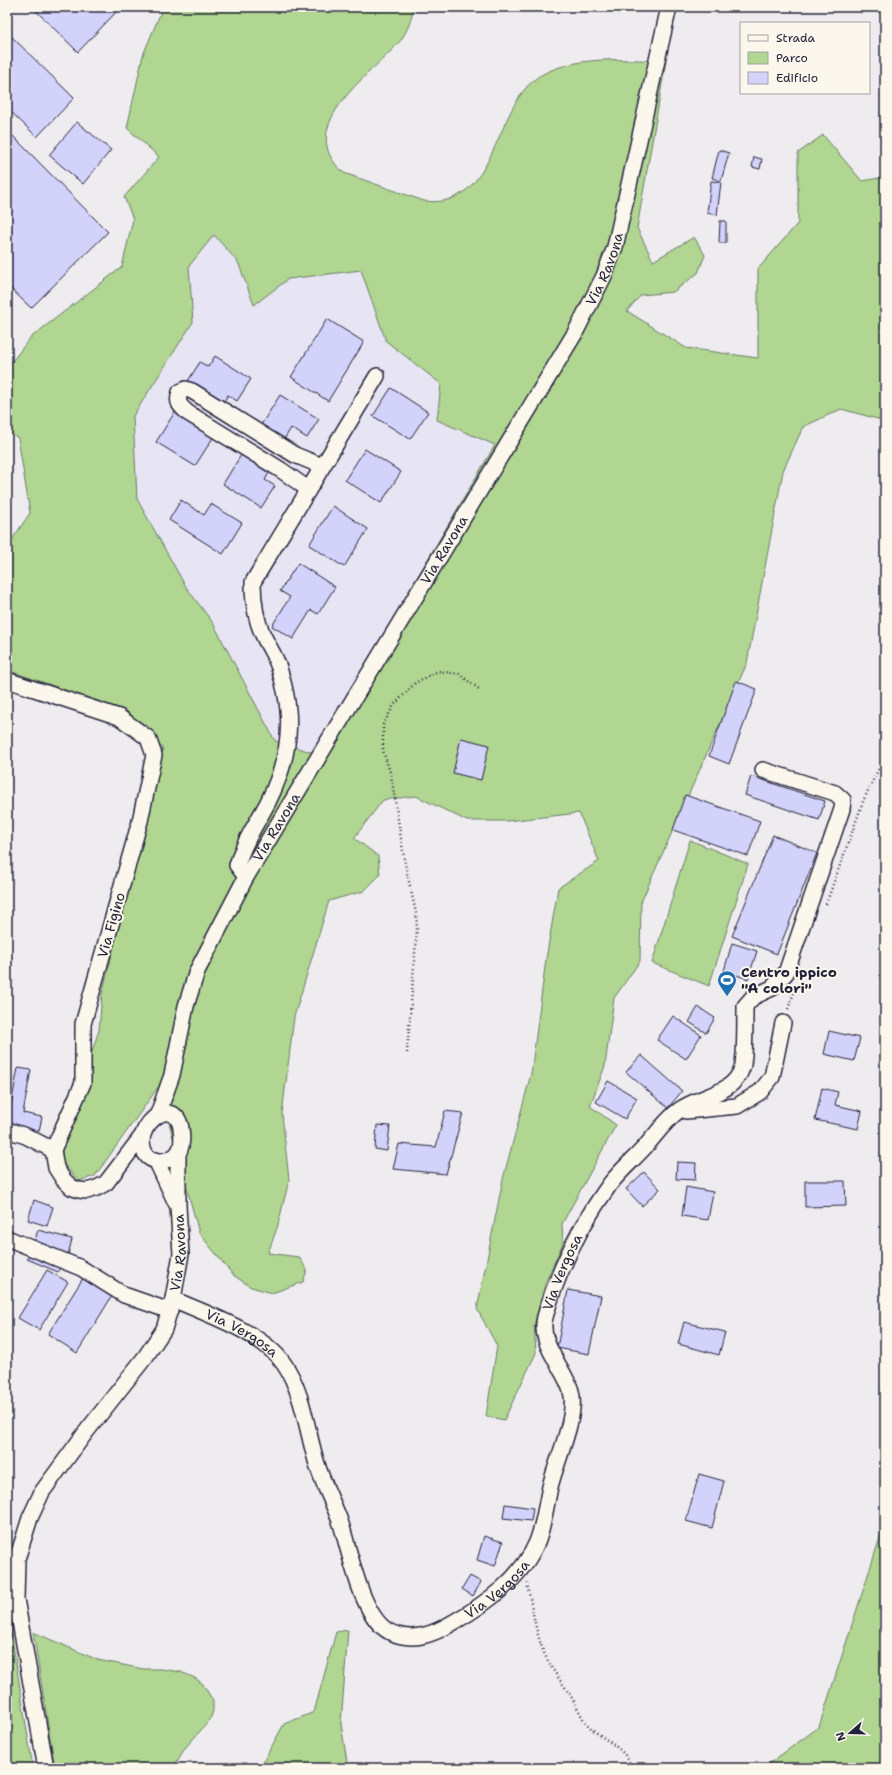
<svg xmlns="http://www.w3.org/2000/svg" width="892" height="1775" font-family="'Shantell Sans',sans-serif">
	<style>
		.built { fill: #e7e4f3 }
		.green { fill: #b0d691; stroke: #697c66; fill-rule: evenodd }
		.building { fill: #d3d2fa; stroke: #22223b }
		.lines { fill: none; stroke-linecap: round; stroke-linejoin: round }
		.minor-casing { stroke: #22223b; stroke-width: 18 }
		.path { stroke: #22223b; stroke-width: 2.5; stroke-dasharray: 1 3; stroke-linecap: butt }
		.minor { stroke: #fbf7ec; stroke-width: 15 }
		.labels { text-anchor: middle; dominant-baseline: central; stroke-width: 4; stroke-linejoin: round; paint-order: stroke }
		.street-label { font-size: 14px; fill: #22223b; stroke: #fbf7ec }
		.poi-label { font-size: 14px; font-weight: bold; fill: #22223b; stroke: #fbf7ec; text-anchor: start }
	</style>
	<rect width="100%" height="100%" fill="#efecf0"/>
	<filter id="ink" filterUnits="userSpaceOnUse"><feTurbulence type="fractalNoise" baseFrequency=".025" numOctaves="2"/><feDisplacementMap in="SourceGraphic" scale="8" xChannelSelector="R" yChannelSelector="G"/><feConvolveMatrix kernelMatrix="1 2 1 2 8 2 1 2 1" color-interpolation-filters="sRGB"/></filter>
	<g filter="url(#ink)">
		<path class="built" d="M214,234l24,28 16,43 34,-26 73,-9 25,71 55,43 -4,36 58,25 -181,308 -39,-12 -62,-118 -27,-36 -49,-88 -4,-83 59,-94 -3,-56z"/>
		<g class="green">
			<path d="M163,7h250c0,11 -6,24 -12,33 -27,33 -111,86 -57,133l80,28c76,10 68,-101 119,-127 36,-19 83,-14 123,-13l-29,167 16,33 41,-24 11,18 -7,18 -25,19 -32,3 -14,16 59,37 72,10v-89l40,-46v-70l25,-18 39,46 23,-4v244l-44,-12 -38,18 -20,44 -36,192 -106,239 -1,59 -26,37 -9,68 -15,40 26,19 -54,99 1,19 -17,38 -12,44 2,28 -32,67 -18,-4 11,-70 -20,-37 26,-130 28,-105 15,-115 12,-71 41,-27 -20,-48 -72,8h-40l-51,-25 -33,4 -29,38 24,18 2,19 -16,16 -35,10 -35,116 -12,97 7,66 -11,45 -10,28 31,4 8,13 -4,12 -31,11 -21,-6 -18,-12 -34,-42 -40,-147 -64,90 -16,5 -15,-16 -3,-17 38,-118 3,-36 61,-245 -36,-38 -120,-41v-127l2,1 21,-31 -12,-75 -11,-7v-63l23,-30 92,-71 11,-48 -9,-22 35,-40 -32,-29 16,-73zM214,235l24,27 16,43 34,-26 73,-9 25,71 55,43 -4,36 58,25 -181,308 -39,-12 -62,-118 -27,-36 -49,-88 -4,-83 60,-94 -4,-56z"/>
			<path d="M690,840l58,24 -39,122 -57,-23z"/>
			<path d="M885,1522v246h-122l56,-41z"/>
			<path d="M7,1620h2l24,148h-26z"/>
			<path d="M348,1630l-7,94 7,44h-91l6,-6 21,-38 30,-12 22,-80z"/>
			<path d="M33,1632l65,28 45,9h18l20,3 14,6 8,6 10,17v10l-3,9 -25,28 -12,20h-118z"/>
		</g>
		<g class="building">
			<path d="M32,7h89l-43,45z"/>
			<path d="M7,32l67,66 -37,39 -30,-29z"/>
			<path d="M77,122l34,28 -28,34 -34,-29z"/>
			<path d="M7,130l101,102 -77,76 -24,-23z"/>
			<path d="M719,150l10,3 -8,28 -9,-3z"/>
			<path d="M754,157l8,2 -2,10 -8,-2z"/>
			<path d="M711,181l10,1 -4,33 -10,-2z"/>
			<path d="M720,221h6v22h-7z"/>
			<path d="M327,319l37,23 -36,59 -37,-24z"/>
			<path d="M215,356l36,23 -14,22 -9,-6 -7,11 -35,-22 14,-22 8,5z"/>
			<path d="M391,388l37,24 -18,27 -37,-23z"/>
			<path d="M280,395l39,24 -12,19 -16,-10 -9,15 -23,-15z"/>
			<path d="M175,412l39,24 -19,30 -39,-24z"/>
			<path d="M365,449l36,23 -20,31 -36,-23z"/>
			<path d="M241,455l28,18 -4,7 10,6 -14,22 -38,-24z"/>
			<path d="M181,500l23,15 7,-11 31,19 -19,31 -54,-34z"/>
			<path d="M333,506l35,23 -24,38 -35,-22z"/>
			<path d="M298,563l37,24 -17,27 -7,-4 -18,29 -21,-13 18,-29 -10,-6z"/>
			<path d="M736,681l21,8 -28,75 -20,-8z"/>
			<path d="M461,738l28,7 -8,35 -28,-7z"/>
			<path d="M751,776l74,25 -6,19 -74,-25z"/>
			<path d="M685,795l75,26 -12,35 -75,-26z"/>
			<path d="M773,835l44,18 -40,101 -45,-18z"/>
			<path d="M732,943l25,8 -9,28 -24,-8z"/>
			<path d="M698,1007l17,11 -9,15 -17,-11z"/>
			<path d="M673,1016l28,19 -15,24 -29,-19z"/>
			<path d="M829,1031l31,7 -6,23 -30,-7z"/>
			<path d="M641,1055l41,36 -14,17 -42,-36z"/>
			<path d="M18,1068l13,2 -8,43 19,4 -3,14 -32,-6v-15h3z"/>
			<path d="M608,1081l29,17 -12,21 -29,-17z"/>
			<path d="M822,1088l16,4 -3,13 27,6 -4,18 -43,-9z"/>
			<path d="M445,1111l18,2 -17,61 -53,-5 6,-25 37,3z"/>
			<path d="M377,1125l13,1 -3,25 -12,-2z"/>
			<path d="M677,1162l19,1 -1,17 -19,-1z"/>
			<path d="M644,1172l16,17 -18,17 -16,-17z"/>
			<path d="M805,1181h40l1,25 -41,1z"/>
			<path d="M686,1187l27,5 -5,28 -26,-4z"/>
			<path d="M34,1200l19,7 -6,19 -19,-6z"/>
			<path d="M38,1230l34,9 -4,16 -35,-9z"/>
			<path d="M30,1251l31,13 -3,8 -31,-13z"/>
			<path d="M47,1270l21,12 -29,48 -21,-12z"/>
			<path d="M83,1278l29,18 -35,57 -29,-19z"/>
			<path d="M568,1290l33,6 -12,58 -32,-6z"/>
			<path d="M684,1322l41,10 -6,23 -41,-11z"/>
			<path d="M699,1474l25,7 -12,47 -26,-7z"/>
			<path d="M505,1504l28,4 -2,13 -28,-3z"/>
			<path d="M484,1536l19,6 -8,24 -18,-6z"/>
			<path d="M470,1576l11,6 -8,14 -11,-7z"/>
		</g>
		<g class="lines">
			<g class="minor-casing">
				<g id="minor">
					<path d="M308,489l-27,-19 -93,-57c-8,-7 -12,-10 -8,-21l6,-3 6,2 103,64 27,11"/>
					<path d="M7,680l112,37 29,21 6,17 -14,66 -57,203v59l-30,67 3,18 7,11 8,8 8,3 8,1 10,-3 9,-5 36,-47"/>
					<path d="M246,877l-9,-12c7,-24 20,-42 31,-63 14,-28 23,-61 20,-92 -1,-13 -5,-29 -9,-42 -3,-11 -11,-22 -16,-33 -8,-17 -10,-35 -10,-53l124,-206"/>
					<path d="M686,1111l51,-5 23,-14 12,-15 11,-54"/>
					<path d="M166,1112c2,1 6,2 8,3 9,6 10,30 4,38 -8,9 -26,12 -33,0 -9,-17 4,-36 21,-41z"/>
					<path id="s1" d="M158,1114l14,-39 14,-69 11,-35 49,-94 329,-544 29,-57 11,-29 54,-240"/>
					<path d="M7,1130l19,6 27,14"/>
					<path d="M156,1160l20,43"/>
					<path d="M7,1238l74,30 43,27 46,16"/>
					<path id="s2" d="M173,1299c35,16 89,33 111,65 19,27 23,68 33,100 6,20 16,38 23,57 10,29 21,97 50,111 23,11 44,2 64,-10 33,-19 68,-44 83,-80 7,-18 9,-37 13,-55 6,-26 28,-71 21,-96 -7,-24 -33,-47 -26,-74 13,-47 37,-94 65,-133 10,-13 23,-24 34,-36 11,-12 21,-27 34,-37 20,-16 55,-15 64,-43 2,-4 1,-8 2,-13 1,-16 1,-32 1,-49l8,-9 19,-9 14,-15 56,-164 1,-9 -8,-7 -72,-23"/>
					<path id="s3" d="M46,1768l-30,-169 1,-40 13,-41 12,-26 44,-60 60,-76 18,-27 9,-30 8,-45 -3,-48v-53"/>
				</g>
			</g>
			<g class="path">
				<path d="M826,904l38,-105 21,-43"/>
				<path d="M788,1009l9,-25"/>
				<path d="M407,1053l10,-125 -1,-15 -11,-49 -14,-89 -8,-24v-26l11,-20 21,-22 23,-12 21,3 20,15"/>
				<path d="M527,1583c5,23 9,55 20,76 7,14 17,26 25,39 5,8 9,19 15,26 13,15 41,24 44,44"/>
			</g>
			<use href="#minor" class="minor"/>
		</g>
	</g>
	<defs>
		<g id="stadium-pin" transform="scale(1)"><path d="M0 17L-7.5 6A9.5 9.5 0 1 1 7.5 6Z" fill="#1f6fb2" stroke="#fbf7ec"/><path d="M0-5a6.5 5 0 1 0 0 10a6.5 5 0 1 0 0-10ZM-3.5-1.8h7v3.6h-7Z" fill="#fff"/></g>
	</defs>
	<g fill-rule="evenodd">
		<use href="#stadium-pin" x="727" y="980"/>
	</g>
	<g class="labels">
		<g class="street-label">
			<text stroke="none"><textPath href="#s1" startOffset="961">Via Ravona</textPath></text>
			<text stroke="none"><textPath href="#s1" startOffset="637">Via Ravona</textPath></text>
			<text stroke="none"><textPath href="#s1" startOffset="313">Via Ravona</textPath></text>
			<text transform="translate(111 925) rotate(-74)">Via Figino</text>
			<text stroke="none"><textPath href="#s3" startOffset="565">Via Ravona</textPath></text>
			<text stroke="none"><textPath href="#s2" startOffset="891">Via Vergosa</textPath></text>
			<text stroke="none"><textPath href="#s2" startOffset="77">Via Vergosa</textPath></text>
			<text stroke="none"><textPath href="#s2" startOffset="544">Via Vergosa</textPath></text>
		</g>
		<g class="poi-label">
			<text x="741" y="972">Centro ippico<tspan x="741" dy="16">"A colori"</tspan></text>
		</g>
	</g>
	<rect width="892" height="1775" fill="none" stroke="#fbf7ec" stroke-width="24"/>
	<rect x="12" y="12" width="868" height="1751" fill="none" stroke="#22223b" stroke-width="1.5" filter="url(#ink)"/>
	<rect x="740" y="22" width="130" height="72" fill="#fbf7ec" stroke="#a4a2a5"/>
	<rect x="748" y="35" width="20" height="6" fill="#fbf7ec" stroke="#a4a2a5"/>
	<text x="776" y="42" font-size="12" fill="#22223b">Strada</text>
	<rect x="748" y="52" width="20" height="12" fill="#b0d691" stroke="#a4a2a5"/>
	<text x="776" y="62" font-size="12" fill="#22223b">Parco</text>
	<rect x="748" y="72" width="20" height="12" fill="#d3d2fa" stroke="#a4a2a5"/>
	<text x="776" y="82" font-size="12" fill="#22223b">Edificio</text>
	<g transform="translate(850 1733) rotate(250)" stroke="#fbf7ec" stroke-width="3" paint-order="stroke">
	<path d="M0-3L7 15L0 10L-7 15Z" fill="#22223b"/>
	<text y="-6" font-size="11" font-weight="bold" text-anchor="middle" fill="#22223b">N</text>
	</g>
</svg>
